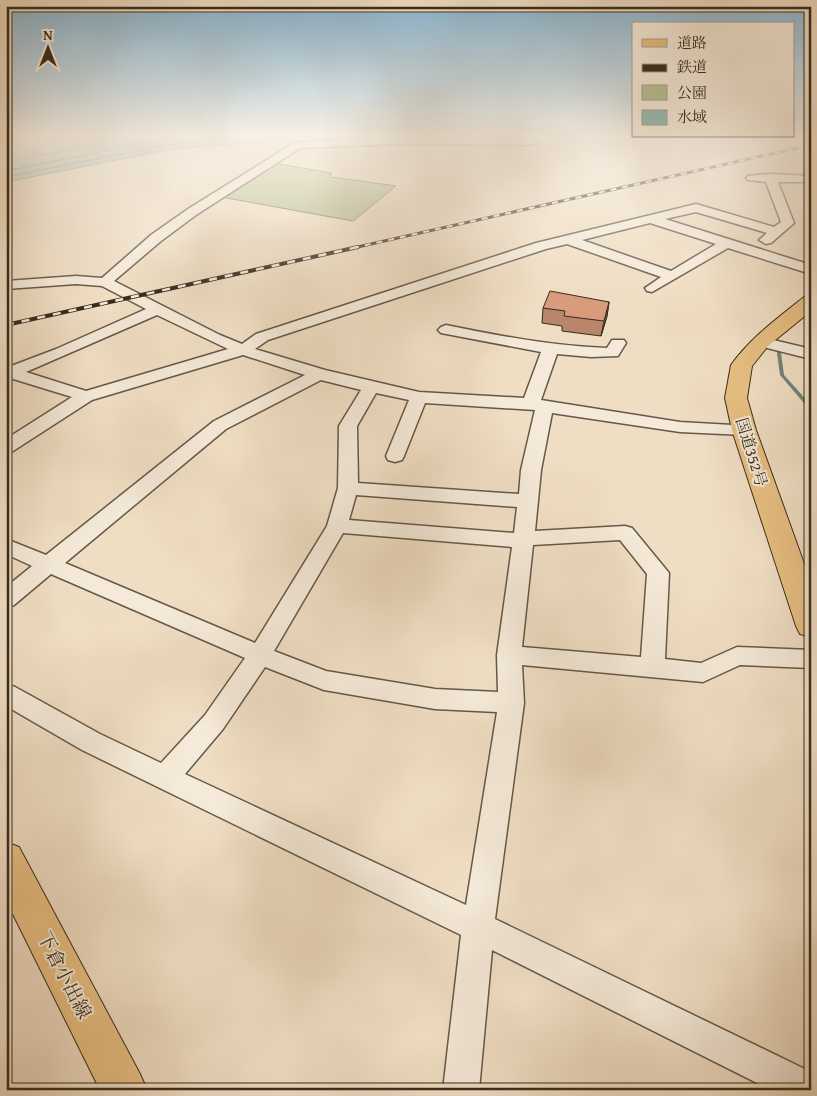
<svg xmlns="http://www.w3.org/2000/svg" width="817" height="1096" font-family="'Gentium Book Plus','Noto Serif JP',serif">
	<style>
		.green { fill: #bac194; stroke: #787658 }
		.water { fill: #9abcb6; stroke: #728279 }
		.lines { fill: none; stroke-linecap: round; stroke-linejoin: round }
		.shore { stroke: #68746a; stroke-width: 1 }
		.stream { fill: #728279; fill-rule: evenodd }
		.minor-casing { stroke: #655847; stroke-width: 3 }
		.major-casing { stroke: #372c1d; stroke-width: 2 }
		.highway-casing { stroke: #372c1d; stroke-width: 2 }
		.minor { fill: #f5ead9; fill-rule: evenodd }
		.major { fill: #e8bf82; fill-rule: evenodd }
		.highway { fill: #e8bf82; fill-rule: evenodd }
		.rail-far1-casing { stroke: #372c1d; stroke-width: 3 }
		.rail-casing { stroke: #372c1d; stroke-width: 4 }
		.rail-far1 { stroke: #f5ead9; stroke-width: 2; stroke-dasharray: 6; stroke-linecap: butt }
		.rail { stroke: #f5ead9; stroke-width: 2.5; stroke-dasharray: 8; stroke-linecap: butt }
		.wall { fill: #ba866b; stroke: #372c1d }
		.shaded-wall { fill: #976d57; stroke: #372c1d }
		.building { fill: #d89c7c; stroke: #372c1d }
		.labels { text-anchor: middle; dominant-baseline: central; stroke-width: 4; stroke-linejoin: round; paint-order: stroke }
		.street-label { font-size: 16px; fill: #372c1d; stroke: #f5ead9 }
		.near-street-label { font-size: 19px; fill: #372c1d; stroke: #f5ead9 }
	</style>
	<rect width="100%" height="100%" fill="#f0dec4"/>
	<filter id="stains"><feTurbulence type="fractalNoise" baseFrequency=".004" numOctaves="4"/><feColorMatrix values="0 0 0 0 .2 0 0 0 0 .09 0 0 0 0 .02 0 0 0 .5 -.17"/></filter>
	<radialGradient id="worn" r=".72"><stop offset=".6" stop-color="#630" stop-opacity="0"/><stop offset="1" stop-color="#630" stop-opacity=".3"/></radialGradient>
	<path class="green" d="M279,164l52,9v4l65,9 -43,35 -132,-24 49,-31z"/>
	<path class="water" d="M31,137h335l-131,7 -68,6 -161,32v-39z"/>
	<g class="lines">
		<g class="shore">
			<path d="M40,137l-2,9 -5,8 2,3 100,-20"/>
			<path d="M6,171l158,-32 19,-2"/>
			<path d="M6,177l160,-32 102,-8"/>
		</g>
		<path class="stream" d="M777,352h2l2,1 3,22 27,30v4h-2l-29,-34 -3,-22z"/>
		<g class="minor-casing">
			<g id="minor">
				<path d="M530,137h10l-2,6 -11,2 -131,-1 -96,4 -104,67 -35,26 -47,40 106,54 22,9 14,-10 280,-91 160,-39 78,23 7,-5 -15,-40 -18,-2 -2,-2 2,-2 22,-2 41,2v6h-33l16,41 -23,20 -5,1 -7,-4 8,-7 -71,-21 -31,7 146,46v9l-83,-26 -76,44 -5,-1 -2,-3 16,-11 -94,-33 -21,5 -278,91 -13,9 70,21 94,22 105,6 17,-46 -100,-19 -3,-3 3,-3 5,-2c54,11 107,21 161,23l5,-8h12l2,3 -8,13 -27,1 -34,-3 -16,46 139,22 70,4 3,4 -3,4 -6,1 -64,-3 -128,-19 -11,57 -6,61 90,-5 7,2 37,45 -4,86 36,4 36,-16 74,3v18l-71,-3 -37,17 -181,-17 2,38 -29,216 316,153v18h-40l-279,-140 -13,140h-36l18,-155 -379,-185 -76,-44v-22l9,3 85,47 61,29 44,-48 40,-57 -194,-84 -37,31 -8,2v-20l26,-21 -26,-12v-15l40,16 168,-134 91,-46 -62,-20 -151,45 -79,51 -7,2v-14l66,-42 -62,-19 -4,1v-11l50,-19 90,-40 -44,-23 -26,-2 -70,5v-8l70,-5 26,2 49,-43 37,-26 106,-66 102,-5 131,1zM650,223l66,21 -45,27 -89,-31zM157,315l71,34 -142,42 -60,-19zM321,380l40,10 -22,36 -1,62 -11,38 -72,117 -190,-80 161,-134zM376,393l33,7 -23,56 2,4 7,2 7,-2 2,-4 21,-53 110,7 -14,60 -2,24 -161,-11 -1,-57zM356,495l161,12 -3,26 -165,-13zM343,533l169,14 -15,108 1,37 -63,-3 -109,-18 -52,-20zM620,540l27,34 -6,83 -119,-10 11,-102zM265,667l59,23 111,19 62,3 -31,193 -281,-131 38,-45z"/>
				<path d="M761,337l50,12v10l-56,-14 -2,-3 2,-3z"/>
			</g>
		</g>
		<g class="major-casing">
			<path id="major" d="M6,842l13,5 121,227 7,16h-47l-94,-190z"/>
		</g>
		<g class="highway-casing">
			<path id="highway" d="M811,295v16l-43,35 -16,20 -5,32 9,32 55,153v54l-11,-3 -4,-8 -64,-196 -7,-32 6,-33c20,-28 47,-47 73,-68z"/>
		</g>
		<use href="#minor" class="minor"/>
		<use href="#major" class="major"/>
		<use href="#highway" class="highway"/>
		<g class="rail-far1-casing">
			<path id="rail-far1" d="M353,248l458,-103"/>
		</g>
		<g class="rail-casing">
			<path id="rail" d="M6,325l352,-78"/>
		</g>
		<use href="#rail-far1" class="rail-far1"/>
		<use href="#rail" class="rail"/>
	</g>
	<path class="wall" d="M609,302l-2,14 -6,20 -39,-5v-5l-20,-3 1,-15z"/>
	<path class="shaded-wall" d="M609,302l-2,14 -6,20 3,-15z"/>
	<path class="building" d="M550,291l59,11 -5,19 -40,-5 1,-5 -22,-3z"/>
	<linearGradient id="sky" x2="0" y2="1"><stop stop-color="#89b7d4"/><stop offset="0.47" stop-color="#f8f0e4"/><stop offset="1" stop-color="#f8f0e4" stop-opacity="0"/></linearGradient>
	<rect width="817" height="290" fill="url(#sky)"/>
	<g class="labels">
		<g class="street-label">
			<text transform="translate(752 452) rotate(73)">国道352号</text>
		</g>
		<g class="near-street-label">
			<text transform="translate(65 975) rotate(63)">下倉小出線</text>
		</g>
	</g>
	<rect width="817" height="1096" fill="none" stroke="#f0dec4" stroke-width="25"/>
	<rect x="8" y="8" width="802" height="1081" fill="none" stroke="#372c1d" stroke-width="2.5"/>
	<rect x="12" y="12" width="792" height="1071" fill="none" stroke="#372c1d"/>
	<rect x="632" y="22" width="162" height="115" fill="#f5ead9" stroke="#a99e8e"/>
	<rect x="642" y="39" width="25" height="8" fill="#e8bf82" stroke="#a99e8e"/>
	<text x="677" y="48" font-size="15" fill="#372c1d">道路</text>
	<rect x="642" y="64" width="25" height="8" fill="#372c1d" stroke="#a99e8e"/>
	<text x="677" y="72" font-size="15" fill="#372c1d">鉄道</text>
	<rect x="642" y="85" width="25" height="15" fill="#bac194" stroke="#a99e8e"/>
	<text x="677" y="98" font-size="15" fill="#372c1d">公園</text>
	<rect x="642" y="110" width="25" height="15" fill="#9abcb6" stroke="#a99e8e"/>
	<text x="677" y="122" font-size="15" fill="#372c1d">水域</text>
	<g transform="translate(48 48)" stroke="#f5ead9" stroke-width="4" paint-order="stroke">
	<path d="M0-4L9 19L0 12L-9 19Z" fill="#372c1d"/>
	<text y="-8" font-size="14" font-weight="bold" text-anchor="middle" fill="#372c1d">N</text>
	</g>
	<rect width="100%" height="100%" filter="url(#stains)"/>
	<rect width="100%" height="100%" fill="url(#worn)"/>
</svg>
